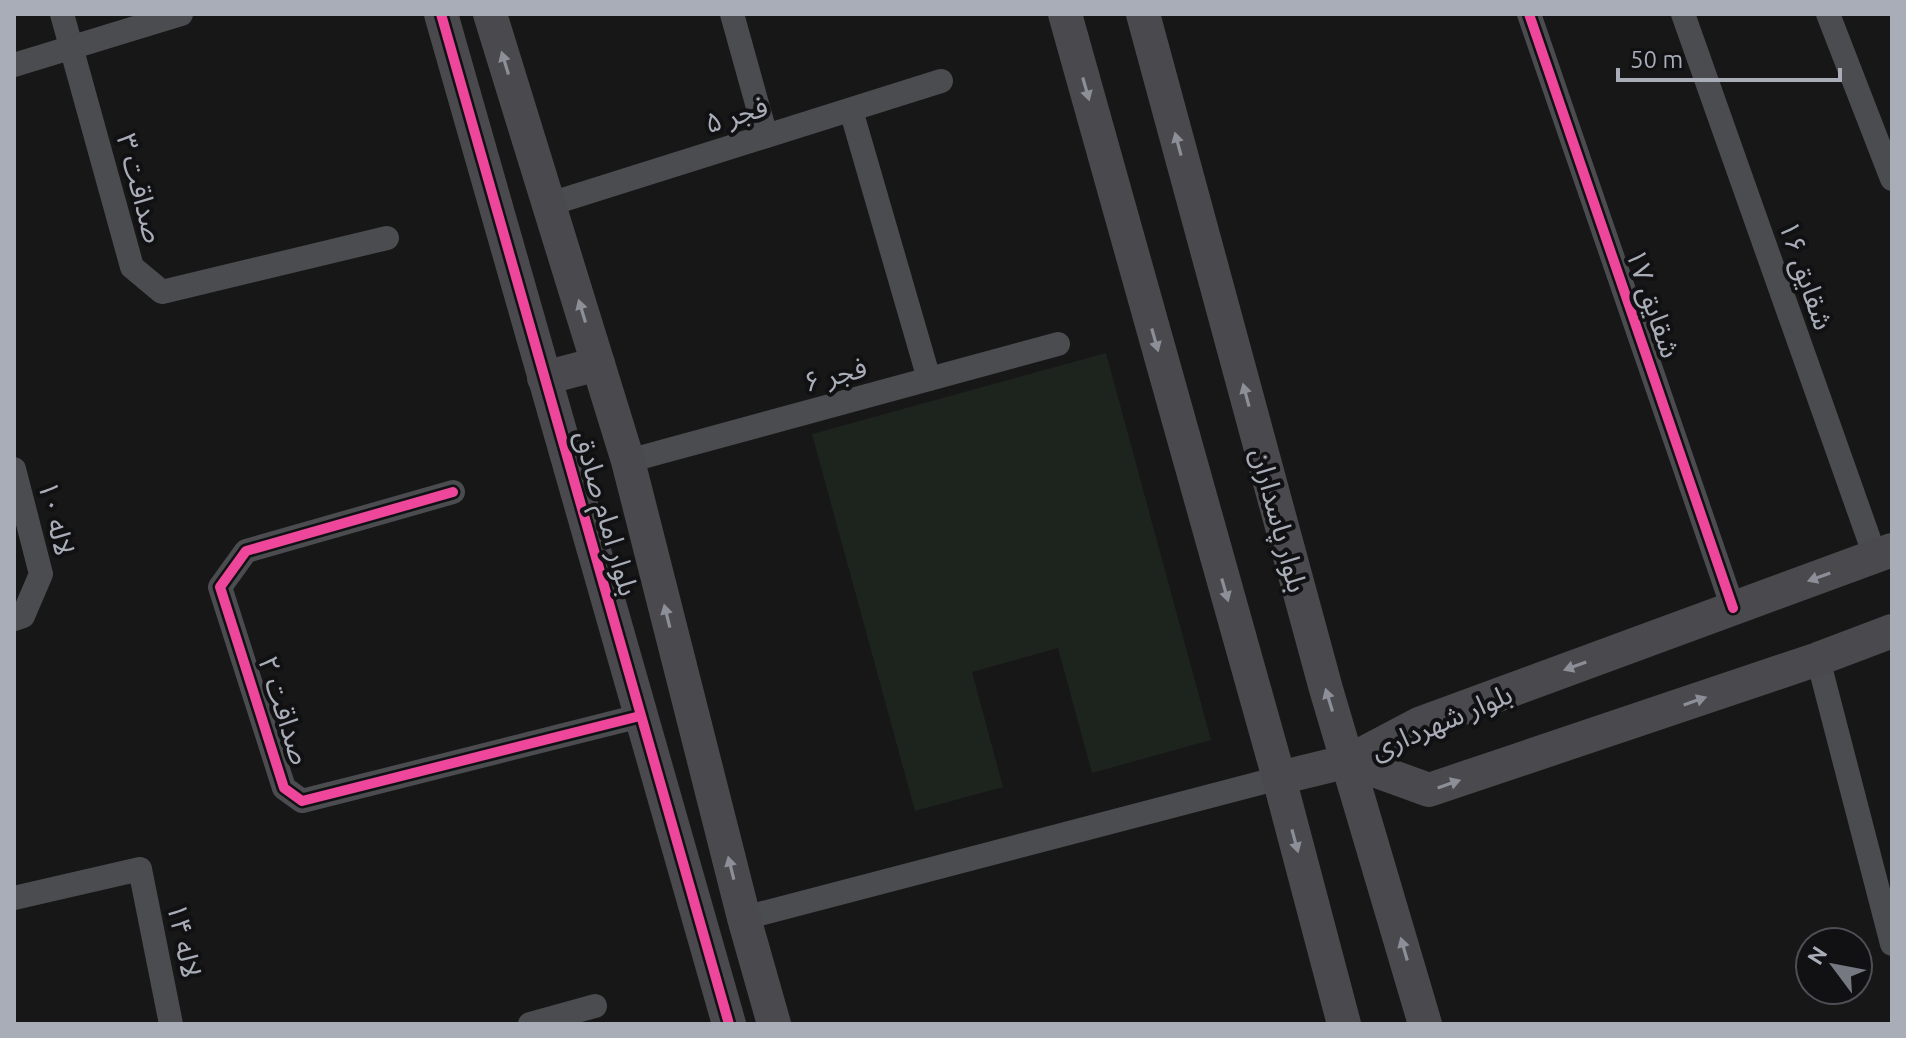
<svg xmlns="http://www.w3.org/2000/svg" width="1906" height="1038" font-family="Ubuntu,'Noto Sans Arabic',sans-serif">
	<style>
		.green { fill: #1d241e }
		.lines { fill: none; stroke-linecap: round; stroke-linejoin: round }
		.street { stroke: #4b4c50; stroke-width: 24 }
		.secondary { stroke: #4a4a4e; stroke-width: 34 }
		.cycleway-casing { stroke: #111113; stroke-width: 15 }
		.cycleway { stroke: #ed469a; stroke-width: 10 }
		.oneway { fill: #8c8f98 }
		.labels { text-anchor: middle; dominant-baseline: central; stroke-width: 8; stroke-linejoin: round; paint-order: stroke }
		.street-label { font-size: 28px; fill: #a8adb8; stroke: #111113 }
	</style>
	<rect width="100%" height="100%" fill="#171717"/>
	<path class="green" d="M1106,353l105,387 -119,33 -34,-125 -86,24 31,115 -88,24 -103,-377z"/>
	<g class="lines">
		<g class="street">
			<path d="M62,14l70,253 30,25 225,-54"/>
			<path d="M732,14l34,122"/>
			<path d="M1529,14l204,594"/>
			<path d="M1683,14l192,542"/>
			<path d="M1828,14l64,165"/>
			<path d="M14,65l167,-51"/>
			<path d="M851,110l78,269"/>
			<path d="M550,204l391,-123"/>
			<path d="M628,461l430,-117"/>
			<path d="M14,469l27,105 -18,42 -9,3"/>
			<path d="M453,492l-207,59 -26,36 64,201 18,13 338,-85"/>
			<path d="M1818,659l74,285"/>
			<path d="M14,898l126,-29 31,155"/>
			<path d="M744,918l535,-140"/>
			<path d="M530,1024l65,-18"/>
		</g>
		<g class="secondary">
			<path d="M441,14l288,1010"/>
			<path d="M490,14l138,447 116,457 30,106"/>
			<path d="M1065,14l214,764 65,246"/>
			<path d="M1143,14l183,675 99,335"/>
			<path d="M544,378l54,-14"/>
			<path d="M1349,761l80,29 389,-131 74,-28"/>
			<path d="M1279,778l70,-17 70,-37 473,-174"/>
		</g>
		<g class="cycleway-casing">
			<g id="cycleway">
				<path d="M441,14l288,1010"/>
				<path d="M1529,14l204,594"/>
				<path d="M453,492l-207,59 -26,36 64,201 18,13 338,-85"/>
			</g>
		</g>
		<use href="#cycleway" class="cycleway"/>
	</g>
	<defs><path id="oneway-solid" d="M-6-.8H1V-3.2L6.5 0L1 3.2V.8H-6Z" transform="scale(2)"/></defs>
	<g class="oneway">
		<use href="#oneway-solid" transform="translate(505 63) rotate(-107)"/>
		<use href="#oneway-solid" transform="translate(1086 89) rotate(74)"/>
		<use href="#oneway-solid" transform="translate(1178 144) rotate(-105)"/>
		<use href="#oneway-solid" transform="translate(582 311) rotate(-107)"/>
		<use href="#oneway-solid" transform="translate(1155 340) rotate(74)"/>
		<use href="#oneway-solid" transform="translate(1246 395) rotate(-105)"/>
		<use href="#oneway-solid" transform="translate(1819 577) rotate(160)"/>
		<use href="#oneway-solid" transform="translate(1225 590) rotate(74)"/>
		<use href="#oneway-solid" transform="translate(667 616) rotate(-104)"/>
		<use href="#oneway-solid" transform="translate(1575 666) rotate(160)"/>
		<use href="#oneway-solid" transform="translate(1329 700) rotate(-107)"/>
		<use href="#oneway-solid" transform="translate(1695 701) rotate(-19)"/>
		<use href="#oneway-solid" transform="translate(1449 784) rotate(-19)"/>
		<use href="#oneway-solid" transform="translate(1295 841) rotate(75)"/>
		<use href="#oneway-solid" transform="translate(731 868) rotate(-104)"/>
		<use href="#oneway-solid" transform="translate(1404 949) rotate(-106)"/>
	</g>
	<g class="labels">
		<g class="street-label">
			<text transform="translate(736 114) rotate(-17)">فجر ۵</text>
			<text transform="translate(141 188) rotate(75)">صداقت ۳</text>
			<text transform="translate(1807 275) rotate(71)">شقایق ۱۶</text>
			<text transform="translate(1654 303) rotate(71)">شقایق ۱۷</text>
			<text transform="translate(835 374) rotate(-15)">فجر ۶</text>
			<text transform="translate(607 513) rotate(74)">بلوار امام صادق</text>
			<text transform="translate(57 518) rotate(76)">لاله ۱۰</text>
			<text transform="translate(1280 520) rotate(75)">بلوار پاسداران</text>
			<text transform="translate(285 710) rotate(72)">صداقت ۲</text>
			<text transform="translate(1441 721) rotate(-23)">بلوار شهرداری</text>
			<text transform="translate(185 940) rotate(78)">لاله ۱۴</text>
		</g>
	</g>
	<rect width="1906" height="1038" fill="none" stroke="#a8adb8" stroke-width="32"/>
	<g transform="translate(1834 966) rotate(302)"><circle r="38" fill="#111113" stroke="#4d4f55" stroke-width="2"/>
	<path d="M0-6L14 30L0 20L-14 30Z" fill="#757880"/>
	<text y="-12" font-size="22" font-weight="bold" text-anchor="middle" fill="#a8adb8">N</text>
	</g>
	<path d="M1618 68v12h222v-12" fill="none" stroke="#a8adb8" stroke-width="4"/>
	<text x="1630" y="68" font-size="24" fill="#a8adb8" stroke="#111113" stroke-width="6" paint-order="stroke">50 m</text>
</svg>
